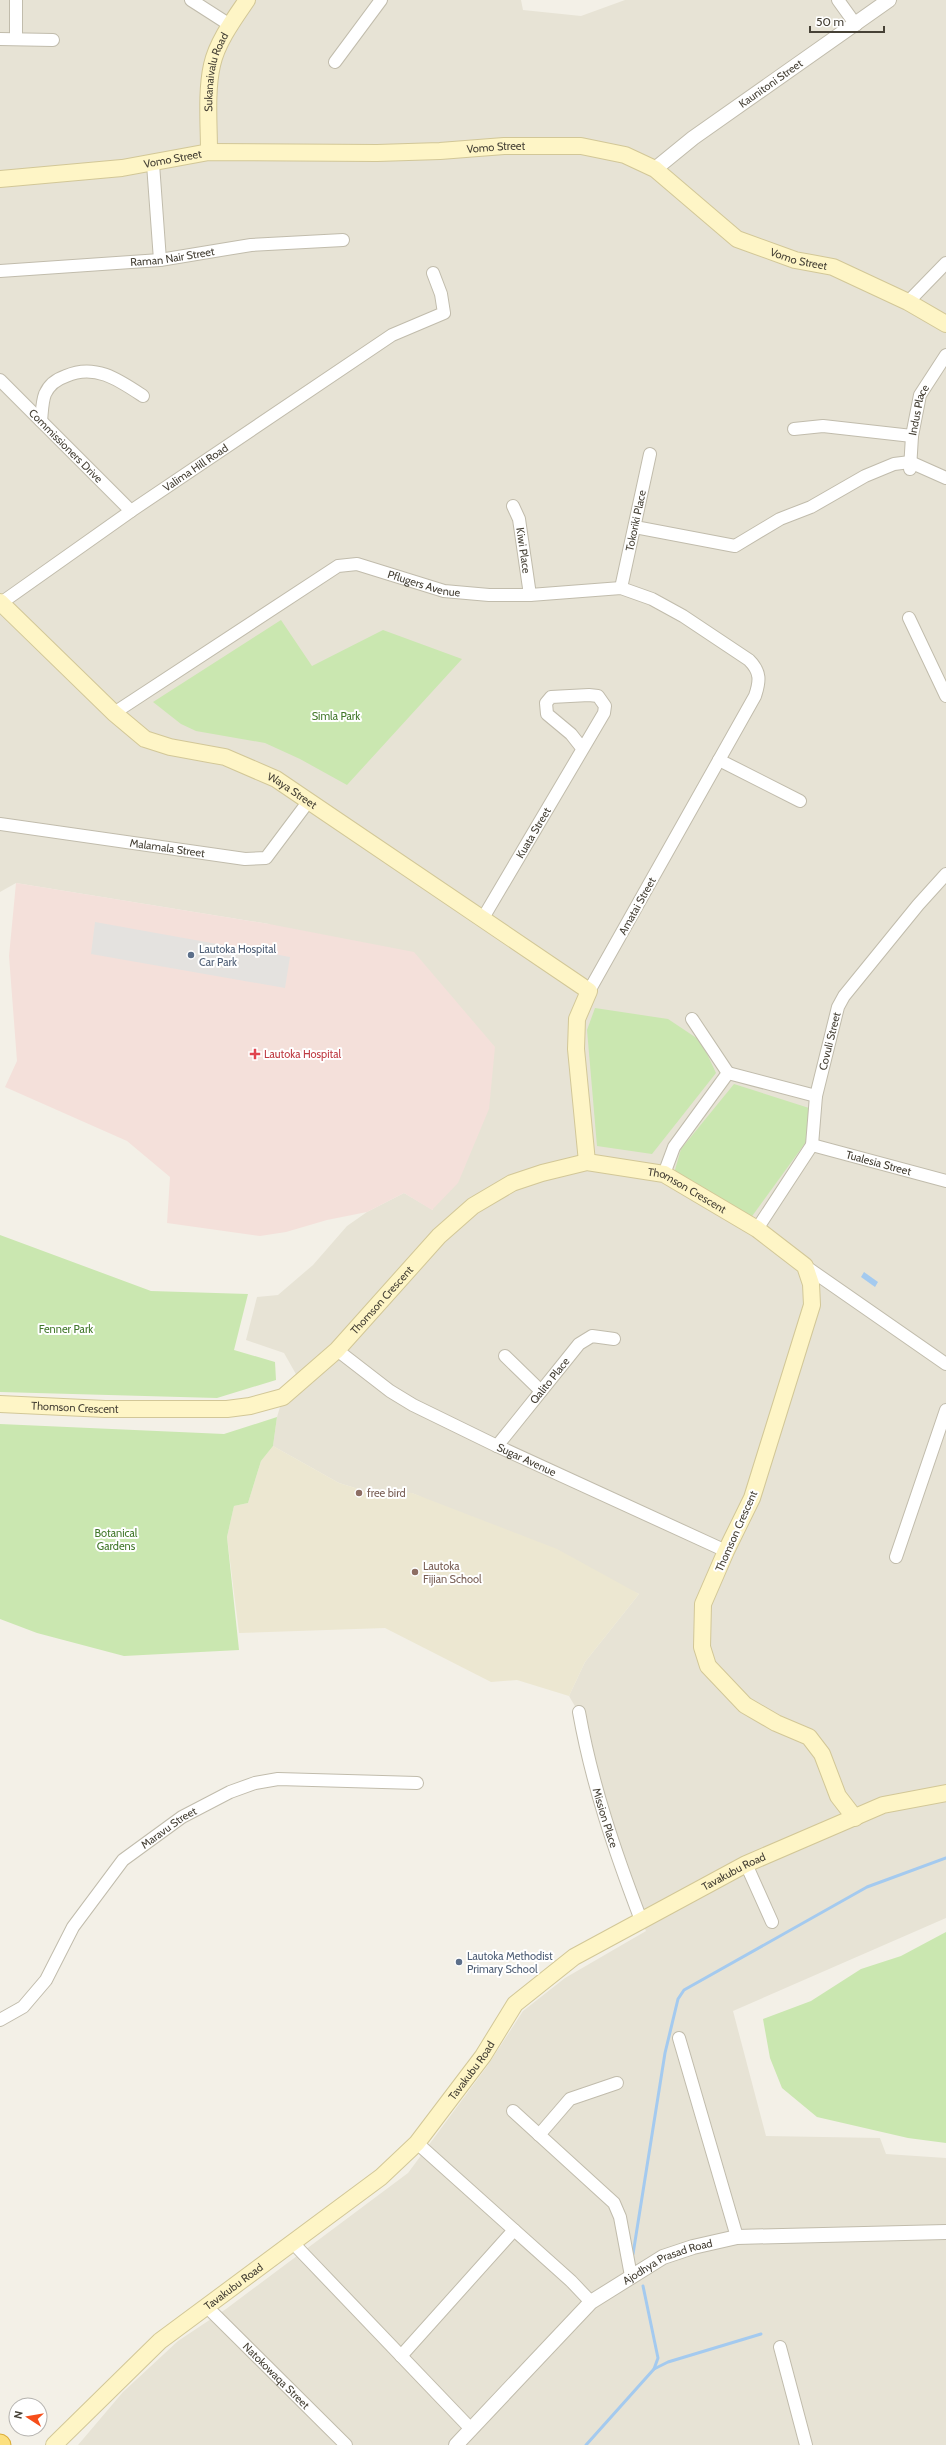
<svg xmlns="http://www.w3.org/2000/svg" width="946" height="2445" font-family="Cabin,sans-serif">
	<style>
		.residential { fill: #e7e3d5 }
		.education { fill: #ece7d1 }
		.medical { fill: #f4e0da }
		.green { fill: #cae7b0 }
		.parking { fill: #e4e2df }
		.water { fill: #a4caef }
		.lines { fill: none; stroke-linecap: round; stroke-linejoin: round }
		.stream { stroke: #a4caef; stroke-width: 3 }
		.minor-casing { stroke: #c1bcac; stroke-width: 14 }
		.tertiary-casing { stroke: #c1bcac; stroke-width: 16 }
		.secondary-casing { stroke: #d2c797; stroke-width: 18 }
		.trunk-casing { stroke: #dbad39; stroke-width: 21 }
		.minor { stroke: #fff; stroke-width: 12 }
		.tertiary { stroke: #fff; stroke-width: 14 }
		.secondary { stroke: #fef5c6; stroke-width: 16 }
		.trunk { stroke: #fce080; stroke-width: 19 }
		.service-dot { fill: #5c6f8a; stroke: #fff; stroke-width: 1.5 }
		.health-dot { fill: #e0444e; stroke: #fff; stroke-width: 1.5 }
		.education-dot { fill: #8d6e63; stroke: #fff; stroke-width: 1.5 }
		.labels { text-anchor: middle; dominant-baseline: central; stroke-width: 4; stroke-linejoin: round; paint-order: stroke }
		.street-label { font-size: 11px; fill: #464136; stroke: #fff }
		.park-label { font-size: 11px; fill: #41772a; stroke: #fff }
		.service-label { font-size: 11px; fill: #4e5e75; stroke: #fff; text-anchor: start }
		.health-label { font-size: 11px; fill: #be3a42; stroke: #fff; text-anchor: start }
		.education-label { font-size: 11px; fill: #785e54; stroke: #fff; text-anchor: start }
	</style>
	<rect width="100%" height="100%" fill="#f3f0e7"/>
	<path class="residential" d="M0,0h521l2,10 58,6 44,-16h321v1918l-213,93 33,125 114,2 6,16 60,4v287h-868l45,-53 55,-51 48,-32 182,-136 80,-108 35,-54 42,-33 81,-47 -5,-11 -62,-207 -10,-17 16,-34 54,-68 -227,-101 -47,-2 -26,-8 -66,-37 4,-29 6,-20 18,-14 -17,-30 -38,-13 11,-43 21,-2 35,-30 34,-39 20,-14 37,-19 29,17 -164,-286 -253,-41 -16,9z"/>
	<path class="education" d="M273,1446l66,37 26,8 47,2 145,56 82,45 -54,68 -16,34 -52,-16 -26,2 -106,-54 -146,5 -12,-96 7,-31 14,-3 13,-42z"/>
	<path class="medical" d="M16,883l253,41 145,28 81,95 -6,62 -31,74 -26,27 -28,-17 -37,19 -40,8 -41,12 -26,4 -93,-13 3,-46 -43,-36 -122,-54 12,-26 -8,-105z"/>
	<g class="green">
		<path d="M281,620l31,46 71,-36 79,29 -115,126 -47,-26 -35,-16 -69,-12 -15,-7 -28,-22z"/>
		<path d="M595,1008l73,11 33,22 15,32 -64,81 -55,-8 -10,-116z"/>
		<path d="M734,1084l75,24 -3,34 -64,88 -70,-50 9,-31z"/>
		<path d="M0,1235l151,56 97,3 -14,56 41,12 1,18 -59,18 -217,-6z"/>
		<path d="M277,1417l-4,29 -12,15 -13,42 -14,3 -7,31 12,113 -115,6 -87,-23 -37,-14v-195l224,10z"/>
		<path d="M946,1932v211l-38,-5 -91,-21 -35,-29 -12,-30 -7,-39 48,-18 50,-32 40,-13z"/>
	</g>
	<path class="parking" d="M95,922l195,35 -5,31 -194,-34z"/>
	<path class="water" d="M864,1272l14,10 -3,5 -14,-10z"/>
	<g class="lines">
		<g class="stream">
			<path d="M633,2254l32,-201 13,-54 6,-9 183,-103 79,-29"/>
			<path d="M654,2369l14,-7 93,-28"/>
			<path d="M586,2445l68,-76 4,-11 -15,-72"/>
		</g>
		<g class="minor-casing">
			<g id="minor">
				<path d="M16,0v38"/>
				<path d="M191,0l39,25"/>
				<path d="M838,0l18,25"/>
				<path d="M0,39l53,1"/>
				<path d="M335,62l46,-62"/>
				<path d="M153,164l7,96"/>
				<path id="s1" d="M0,271l160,-11 91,-15 92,-5"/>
				<path d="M908,302l38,-39"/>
				<path id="s2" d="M0,380l131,131"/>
				<path d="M41,421c1,-9 1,-19 4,-27 4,-9 12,-15 21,-18 29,-13 53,4 77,20"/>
				<path d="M794,429l29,-3 89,10"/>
				<path id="s3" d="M910,469l2,-33 8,-41 26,-40"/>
				<path id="s4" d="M513,506l6,13 11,76"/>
				<path d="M635,527l100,19 45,-27 31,-12 54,-31 29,-12 16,-2 36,16"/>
				<path id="s5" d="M621,588l29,-134"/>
				<path id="s6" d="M1,603l130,-92 261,-176 52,-22 -3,-19 -8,-21"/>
				<path d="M909,618l37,78"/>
				<path id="s7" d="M114,713l224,-147 19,-2 87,27 45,4h41l91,-7 31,11 31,17 66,44c12,12 11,21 6,36l-166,295"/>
				<path d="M719,760l81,41"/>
				<path id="s8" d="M0,824l245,35 21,-1 42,-56"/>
				<path id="s9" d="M483,918l121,-205 1,-7 -7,-10 -9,-1 -38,2 -5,6 1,11 24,20 11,14"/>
				<path d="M692,1019l36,54"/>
				<path d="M728,1073l88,23"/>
				<path id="s10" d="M812,1145l134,36"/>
				<path d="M664,1174l10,-27 54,-74"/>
				<path id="s11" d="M757,1229l55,-84 4,-49 22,-89 6,-11 74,-91 28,-31"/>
				<path d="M805,1266l141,98"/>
				<path id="s12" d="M337,1350l53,41 23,14 84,41 229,105"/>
				<path d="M505,1356l36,35"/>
				<path id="s13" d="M497,1446l82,-102 13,-8 22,3"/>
				<path d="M896,1557l50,-147"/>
				<path id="s14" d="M579,1712c13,73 36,140 62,208"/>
				<path d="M746,1864l26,58"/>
				<path id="s15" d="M0,2020l23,-13 23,-27 27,-53 50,-67 59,-43 48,-25 25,-9 23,-4 139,4"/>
				<path d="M679,2038l58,199"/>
				<path d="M513,2111l101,92 6,14 11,59"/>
				<path d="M539,2135l31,-36 47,-16"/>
				<path d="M417,2143l154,138 20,21"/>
				<path d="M292,2242l179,187"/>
				<path id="s16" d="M206,2306l140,139"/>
				<path d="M780,2347l26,98"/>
				<path d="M401,2356l113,-126"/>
			</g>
		</g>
		<g class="tertiary-casing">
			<g id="tertiary">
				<path id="s17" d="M655,169l38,-31 196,-138"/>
				<path id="s18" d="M456,2445l135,-143 72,-45 30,-10 44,-10 209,-5"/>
			</g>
		</g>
		<g class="secondary-casing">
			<g id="secondary">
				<path id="s19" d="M209,152c0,-28 -3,-60 3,-87 5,-23 22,-46 35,-65"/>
				<path id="s20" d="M0,179l122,-11 87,-16 168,1 63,-2 64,-5h77l44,9 30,14 82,70 58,21 38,7 75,35 38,22"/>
				<path id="s21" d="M0,602l114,111 31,26 25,8 55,10 51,22 313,212 -12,28 -1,30 11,113"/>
				<path id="s22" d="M0,1404l105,5h122l23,-3 33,-9 54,-47 102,-114 34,-30 39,-23 30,-10 45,-11 77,12 93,55 48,37 6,18 1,21 -60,193 -26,53 -23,53 -1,43 6,19 37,39 31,18 33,14 13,17 16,42 17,22"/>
				<path id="s23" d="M54,2445l106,-104 221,-164 36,-34 66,-87 32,-52 59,-47 172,-93 137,-59 63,-12"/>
			</g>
		</g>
		<g class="trunk-casing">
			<path id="trunk" d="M0,2444l1,1"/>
		</g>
		<use href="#minor" class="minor"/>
		<use href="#tertiary" class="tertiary"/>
		<use href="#secondary" class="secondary"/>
		<use href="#trunk" class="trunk"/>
	</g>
	<g class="service-dot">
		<circle cx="191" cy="955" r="4"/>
		<circle cx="459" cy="1962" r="4"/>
	</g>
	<path class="health-dot" d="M253 1048h4v4h4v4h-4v4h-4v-4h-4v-4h4z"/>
	<g class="education-dot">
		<circle cx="359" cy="1493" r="4"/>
		<circle cx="415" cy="1572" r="4"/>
	</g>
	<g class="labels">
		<g class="street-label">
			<text stroke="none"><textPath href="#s19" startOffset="81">Sukanaivalu Road</textPath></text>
			<text stroke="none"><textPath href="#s17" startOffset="144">Kaunitoni Street</textPath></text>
			<text stroke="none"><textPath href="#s20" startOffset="498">Vomo Street</textPath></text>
			<text stroke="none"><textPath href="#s20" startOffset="174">Vomo Street</textPath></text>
			<text stroke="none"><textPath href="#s1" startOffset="173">Raman Nair Street</textPath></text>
			<text stroke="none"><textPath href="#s20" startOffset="834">Vomo Street</textPath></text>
			<text stroke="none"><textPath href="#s3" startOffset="60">Indus Place</textPath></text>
			<text stroke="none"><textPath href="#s2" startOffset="93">Commissioners Drive</textPath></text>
			<text stroke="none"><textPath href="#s6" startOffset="237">Valima Hill Road</textPath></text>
			<text stroke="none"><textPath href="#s5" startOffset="69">Tokoriki Place</textPath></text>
			<text stroke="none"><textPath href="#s4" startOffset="46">Kiwi Place</textPath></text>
			<text stroke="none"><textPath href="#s7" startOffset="357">Pflugers Avenue</textPath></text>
			<text stroke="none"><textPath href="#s21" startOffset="357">Waya Street</textPath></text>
			<text stroke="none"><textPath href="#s9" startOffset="99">Kuata Street</textPath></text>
			<text stroke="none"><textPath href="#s8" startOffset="169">Malamala Street</textPath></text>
			<text transform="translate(637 906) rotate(-61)">Amatai Street</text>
			<text stroke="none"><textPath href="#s11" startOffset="206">Covuli Street</textPath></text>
			<text stroke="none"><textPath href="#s10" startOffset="69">Tualesia Street</textPath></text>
			<text stroke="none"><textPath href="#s22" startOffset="783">Thomson Crescent</textPath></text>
			<text stroke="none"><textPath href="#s22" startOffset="423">Thomson Crescent</textPath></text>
			<text stroke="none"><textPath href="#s13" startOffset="84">Qalito Place</textPath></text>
			<text stroke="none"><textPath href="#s22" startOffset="75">Thomson Crescent</textPath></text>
			<text stroke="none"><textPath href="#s12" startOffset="220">Sugar Avenue</textPath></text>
			<text transform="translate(736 1531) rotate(-66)">Thomson Crescent</text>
			<text stroke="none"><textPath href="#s14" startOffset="109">Mission Place</textPath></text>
			<text stroke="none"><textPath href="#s15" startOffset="261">Maravu Street</textPath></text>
			<text stroke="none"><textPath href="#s23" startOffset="900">Tavakubu Road</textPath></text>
			<text stroke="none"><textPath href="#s23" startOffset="564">Tavakubu Road</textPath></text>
			<text stroke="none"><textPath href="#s18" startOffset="284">Ajodhya Prasad Road</textPath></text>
			<text stroke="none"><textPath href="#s23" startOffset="240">Tavakubu Road</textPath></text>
			<text stroke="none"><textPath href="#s16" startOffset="99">Natokowaqa Street</textPath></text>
		</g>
		<g class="park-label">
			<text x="336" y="716">Simla Park</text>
			<text x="66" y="1329">Fenner Park</text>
			<text x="116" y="1533">Botanical<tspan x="116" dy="13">Gardens</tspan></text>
		</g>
		<g class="service-label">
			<text x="199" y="949">Lautoka Hospital<tspan x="199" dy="13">Car Park</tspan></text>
			<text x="467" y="1956">Lautoka Methodist<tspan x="467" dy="13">Primary School</tspan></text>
		</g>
		<g class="health-label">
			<text x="264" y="1054">Lautoka Hospital</text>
		</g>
		<g class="education-label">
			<text x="367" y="1493">free bird</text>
			<text x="423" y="1566">Lautoka<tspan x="423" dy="13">Fijian School</tspan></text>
		</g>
	</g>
	<g transform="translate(28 2417) rotate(282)"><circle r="19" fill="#ffffff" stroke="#b5b3af"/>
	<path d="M0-3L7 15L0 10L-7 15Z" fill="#f64e1a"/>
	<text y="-6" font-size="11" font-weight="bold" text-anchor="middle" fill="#464136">N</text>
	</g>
	<path d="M810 26v6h74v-6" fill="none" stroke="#464136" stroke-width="2"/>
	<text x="816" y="26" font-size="12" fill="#464136" stroke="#ffffff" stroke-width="3" paint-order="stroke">50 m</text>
</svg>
